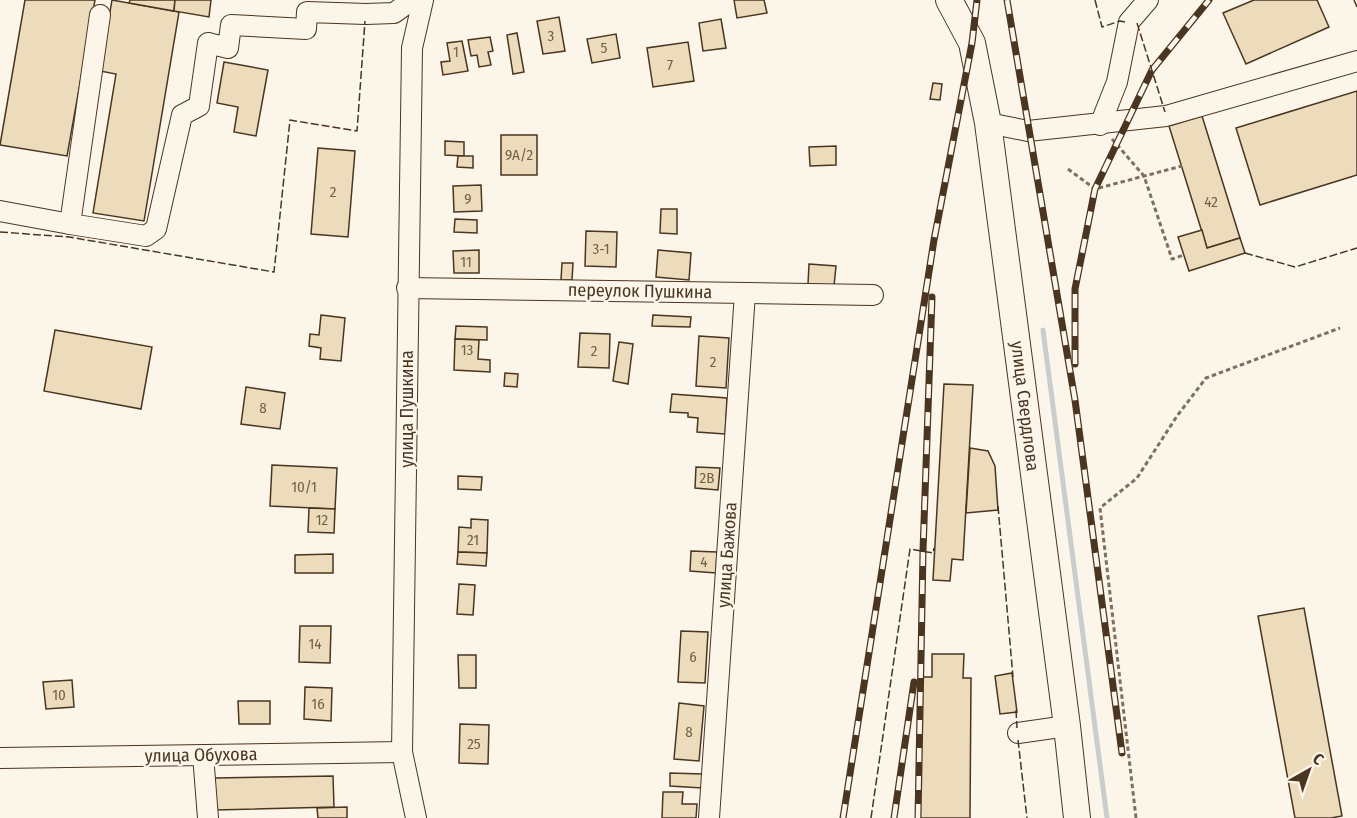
<svg xmlns="http://www.w3.org/2000/svg" width="1357" height="818" font-family="'Fira Sans Condensed',sans-serif">
	<style>
		.lines { fill: none; stroke-linecap: round; stroke-linejoin: round }
		.stream { stroke: #c9cecd; stroke-width: 5 }
		.building { fill: #ecdcbc; stroke: #4a3520; stroke-width: 1.5 }
		.minor-casing { stroke: #4a3520; stroke-width: 22 }
		.major-casing { stroke: #4a3520; stroke-width: 28 }
		.path { stroke: #7f6f5c; stroke-width: 3; stroke-dasharray: 4.5 3; stroke-linecap: butt }
		.minor { stroke: #fbf6e9; stroke-width: 20 }
		.major { stroke: #fbf6e9; stroke-width: 26 }
		.rail-casing { stroke: #4a3520; stroke-width: 7 }
		.rail { stroke: #fbf6e9; stroke-width: 4.5; stroke-dasharray: 14; stroke-linecap: butt }
		.fence { stroke: #4a3520; stroke-width: 1.5; stroke-dasharray: 8 3; stroke-linecap: butt }
		.labels { text-anchor: middle; dominant-baseline: central; stroke-width: 4.5; stroke-linejoin: round; paint-order: stroke }
		.number-label { font-size: 15px; fill: #725f47 }
		.street-label { font-size: 18px; fill: #4a3520; stroke: #fbf6e9 }
	</style>
	<rect width="100%" height="100%" fill="#fbf6e9"/>
	<g class="lines">
		<path class="stream" d="M1043,330l64,488"/>
	</g>
	<g class="building">
		<path d="M25,0h70l-28,156 -67,-11z"/>
		<path d="M112,0l67,12 -35,209 -51,-8 23,-139 -16,-3z"/>
		<path d="M130,0h45l-1,11 -45,-8z"/>
		<path d="M175,0h36l-2,17 -35,-6z"/>
		<path d="M734,0h30l3,13 -30,5z"/>
		<path d="M1254,0h63l12,27 -83,37 -23,-51z"/>
		<path d="M559,17l6,34 -22,3 -6,-33z"/>
		<path d="M721,19l5,29 -23,3 -4,-28z"/>
		<path d="M517,33l7,39 -11,2 -6,-39z"/>
		<path d="M616,34l4,24 -28,5 -5,-24z"/>
		<path d="M490,37l3,14 -5,1 3,13 -12,2 -2,-12 -6,1 -3,-16z"/>
		<path d="M462,41l6,30 -25,4 -2,-13 9,-1 -3,-18z"/>
		<path d="M688,42l6,39 -41,6 -6,-39z"/>
		<path d="M224,62l44,8 -12,66 -22,-4 4,-25 -21,-4z"/>
		<path d="M933,83l9,1 -2,16 -10,-1z"/>
		<path d="M1357,91v84l-97,30 -24,-77z"/>
		<path d="M1202,116l38,122 -33,10 -38,-122z"/>
		<rect x="501" y="135" width="36" height="40"/>
		<path d="M445,141l19,1v14l-19,-1z"/>
		<path d="M836,146v19l-26,1 -1,-19z"/>
		<path d="M318,148l37,3 -7,86 -37,-3z"/>
		<path d="M458,156h15v12l-16,-1z"/>
		<path d="M481,185l1,26 -28,1 -1,-26z"/>
		<path d="M661,209h16v25l-17,-1z"/>
		<path d="M455,219l22,1v13l-23,-1z"/>
		<path d="M1202,230l5,18 33,-10 5,15 -56,18 -11,-34z"/>
		<path d="M586,231l31,1 -1,35 -31,-1z"/>
		<path d="M479,250v23h-25l-1,-22z"/>
		<path d="M658,250l33,3 -2,27 -33,-3z"/>
		<path d="M562,263h11l-1,17h-11z"/>
		<path d="M809,264l27,2 -2,20 -26,-2z"/>
		<path d="M321,315l24,3 -4,43 -21,-2 1,-11 -12,-2 1,-12 9,1z"/>
		<path d="M653,315l38,2 -1,10 -38,-1z"/>
		<path d="M456,326l31,1v13l-32,-1z"/>
		<path d="M55,330l97,17 -11,62 -97,-18z"/>
		<path d="M580,333l30,1 -1,34 -31,-1z"/>
		<path d="M699,336l30,2 -3,50 -30,-2z"/>
		<path d="M455,339l24,1 -1,19 12,1v12l-36,-2z"/>
		<path d="M619,342l14,2 -5,40 -15,-3z"/>
		<path d="M505,373l13,1 -1,13 -13,-1z"/>
		<path d="M944,384l29,1 -10,175 -11,-1 -2,22 -17,-1z"/>
		<path d="M246,387l39,6 -5,36 -39,-5z"/>
		<path d="M672,394l55,4 -2,36 -28,-2 1,-14 -10,-1v-4l-18,-1z"/>
		<path d="M970,448l18,3 7,15 3,44 -32,3z"/>
		<path d="M272,465l65,3 -2,41 -65,-3z"/>
		<path d="M696,467l24,1 -2,22 -23,-2z"/>
		<path d="M458,476l24,1 -1,13 -23,-1z"/>
		<path d="M309,508l26,1 -1,24 -26,-1z"/>
		<path d="M471,519l17,1 -1,33 -29,-1 1,-25 12,1z"/>
		<path d="M691,551l26,1 -1,21 -26,-2z"/>
		<path d="M458,552l29,1 -1,13 -29,-2z"/>
		<path d="M333,554v19h-38v-18z"/>
		<path d="M459,584l16,1 -2,30 -16,-1z"/>
		<path d="M1304,608l38,208 -11,2h-36l-37,-202z"/>
		<path d="M300,626h31l-1,37 -31,-1z"/>
		<path d="M681,631l27,1 -3,51 -27,-1z"/>
		<path d="M932,654h32l-1,24h8l-1,140h-52l1,-141h13z"/>
		<path d="M458,655h18v33h-17z"/>
		<path d="M1012,673l5,39 -17,2 -5,-38z"/>
		<path d="M72,680l2,27 -28,2 -3,-27z"/>
		<path d="M305,687l27,1 -1,33 -27,-2z"/>
		<path d="M238,701h32v23h-31z"/>
		<path d="M679,703l25,3 -5,55 -25,-2z"/>
		<path d="M460,724l29,1 -1,39 -29,-1z"/>
		<path d="M670,773l32,1v14l-32,-2z"/>
		<path d="M333,776l1,31 -119,3v-32z"/>
		<path d="M663,792h20l-1,12h15l-1,14h-34z"/>
		<path d="M347,807v11h-29l-1,-10z"/>
	</g>
	<g class="lines">
		<g class="minor-casing">
			<g id="minor">
				<path d="M100,15l-30,209 76,12 10,-7 26,-114 17,-9 9,-63 20,5 3,-23 75,4 1,-17 59,2 28,-1 18,-13"/>
				<path d="M988,123l40,8 138,-15 191,-55"/>
				<path d="M1100,125l17,-43 12,-60 19,-22"/>
				<path d="M0,211l70,13"/>
				<path d="M407,288l466,7"/>
				<path d="M1018,733l49,-7"/>
				<path d="M203,755l5,63"/>
				<path d="M0,758l402,-6"/>
				<path d="M416,818l-14,-66 10,-704 11,-48"/>
				<path d="M709,818l36,-525"/>
			</g>
		</g>
		<g class="major-casing">
			<path id="major" d="M949,0l23,43 16,80 79,603 10,92"/>
		</g>
		<g class="path">
			<path d="M1112,139l32,37 28,83 12,-4"/>
			<path d="M1068,169l27,20 87,-23"/>
			<path d="M1136,818l-36,-310 37,-30 40,-62 29,-38 134,-50"/>
		</g>
		<use href="#minor" class="minor"/>
		<use href="#major" class="major"/>
		<g class="rail-casing">
			<g id="rail">
				<path d="M1007,0l68,400 47,353"/>
				<path d="M1075,364v-75l20,-100 57,-119 57,-70"/>
				<path d="M843,818l91,-578 38,-197 5,-43"/>
				<path d="M894,818l20,-136"/>
				<path d="M918,818l5,-267 9,-254"/>
			</g>
		</g>
		<use href="#rail" class="rail"/>
		<g class="fence">
			<path d="M1095,0l7,27 18,-6 5,1"/>
			<path d="M1354,0l3,7"/>
			<path d="M1137,23l28,89"/>
			<path d="M0,232l69,5 205,35 16,-152 67,11 8,-110"/>
			<path d="M1245,253l50,14 62,-19"/>
			<path d="M998,506l15,171"/>
			<path d="M1016,710l1,18"/>
			<path d="M1018,740l9,78"/>
			<path d="M871,818l39,-269 23,4 1,-5"/>
		</g>
	</g>
	<g class="labels">
		<g class="number-label">
			<text x="551" y="36">3</text>
			<text x="604" y="48">5</text>
			<text x="456" y="52">1</text>
			<text x="670" y="65">7</text>
			<text x="519" y="155">9А/2</text>
			<text x="333" y="192">2</text>
			<text x="468" y="199">9</text>
			<text x="1211" y="202">42</text>
			<text x="601" y="249">3-1</text>
			<text x="466" y="262">11</text>
			<text x="467" y="350">13</text>
			<text x="594" y="351">2</text>
			<text x="713" y="362">2</text>
			<text x="263" y="408">8</text>
			<text x="707" y="478">2В</text>
			<text x="304" y="487">10/1</text>
			<text x="322" y="520">12</text>
			<text x="473" y="540">21</text>
			<text x="704" y="562">4</text>
			<text x="315" y="644">14</text>
			<text x="693" y="657">6</text>
			<text x="59" y="695">10</text>
			<text x="318" y="704">16</text>
			<text x="689" y="732">8</text>
			<text x="474" y="744">25</text>
		</g>
		<g class="street-label">
			<text transform="translate(640 291) rotate(1)">переулок Пушкина</text>
			<text transform="translate(1025 406) rotate(83)">улица Свердлова</text>
			<text transform="translate(407 409) rotate(-90)">улица Пушкина</text>
			<text transform="translate(727 555) rotate(-86)">улица Бажова</text>
			<text transform="translate(201 755) rotate(-1)">улица Обухова</text>
		</g>
	</g>
	<g transform="translate(1309 770) rotate(40)" stroke="#fbf6e9" stroke-width="4.5" paint-order="stroke">
	<path d="M0-4.5L10 22L0 15L-10 22Z" fill="#4a3520"/>
	<text y="-9" font-size="16" font-weight="bold" text-anchor="middle" fill="#4a3520">С</text>
	</g>
</svg>
